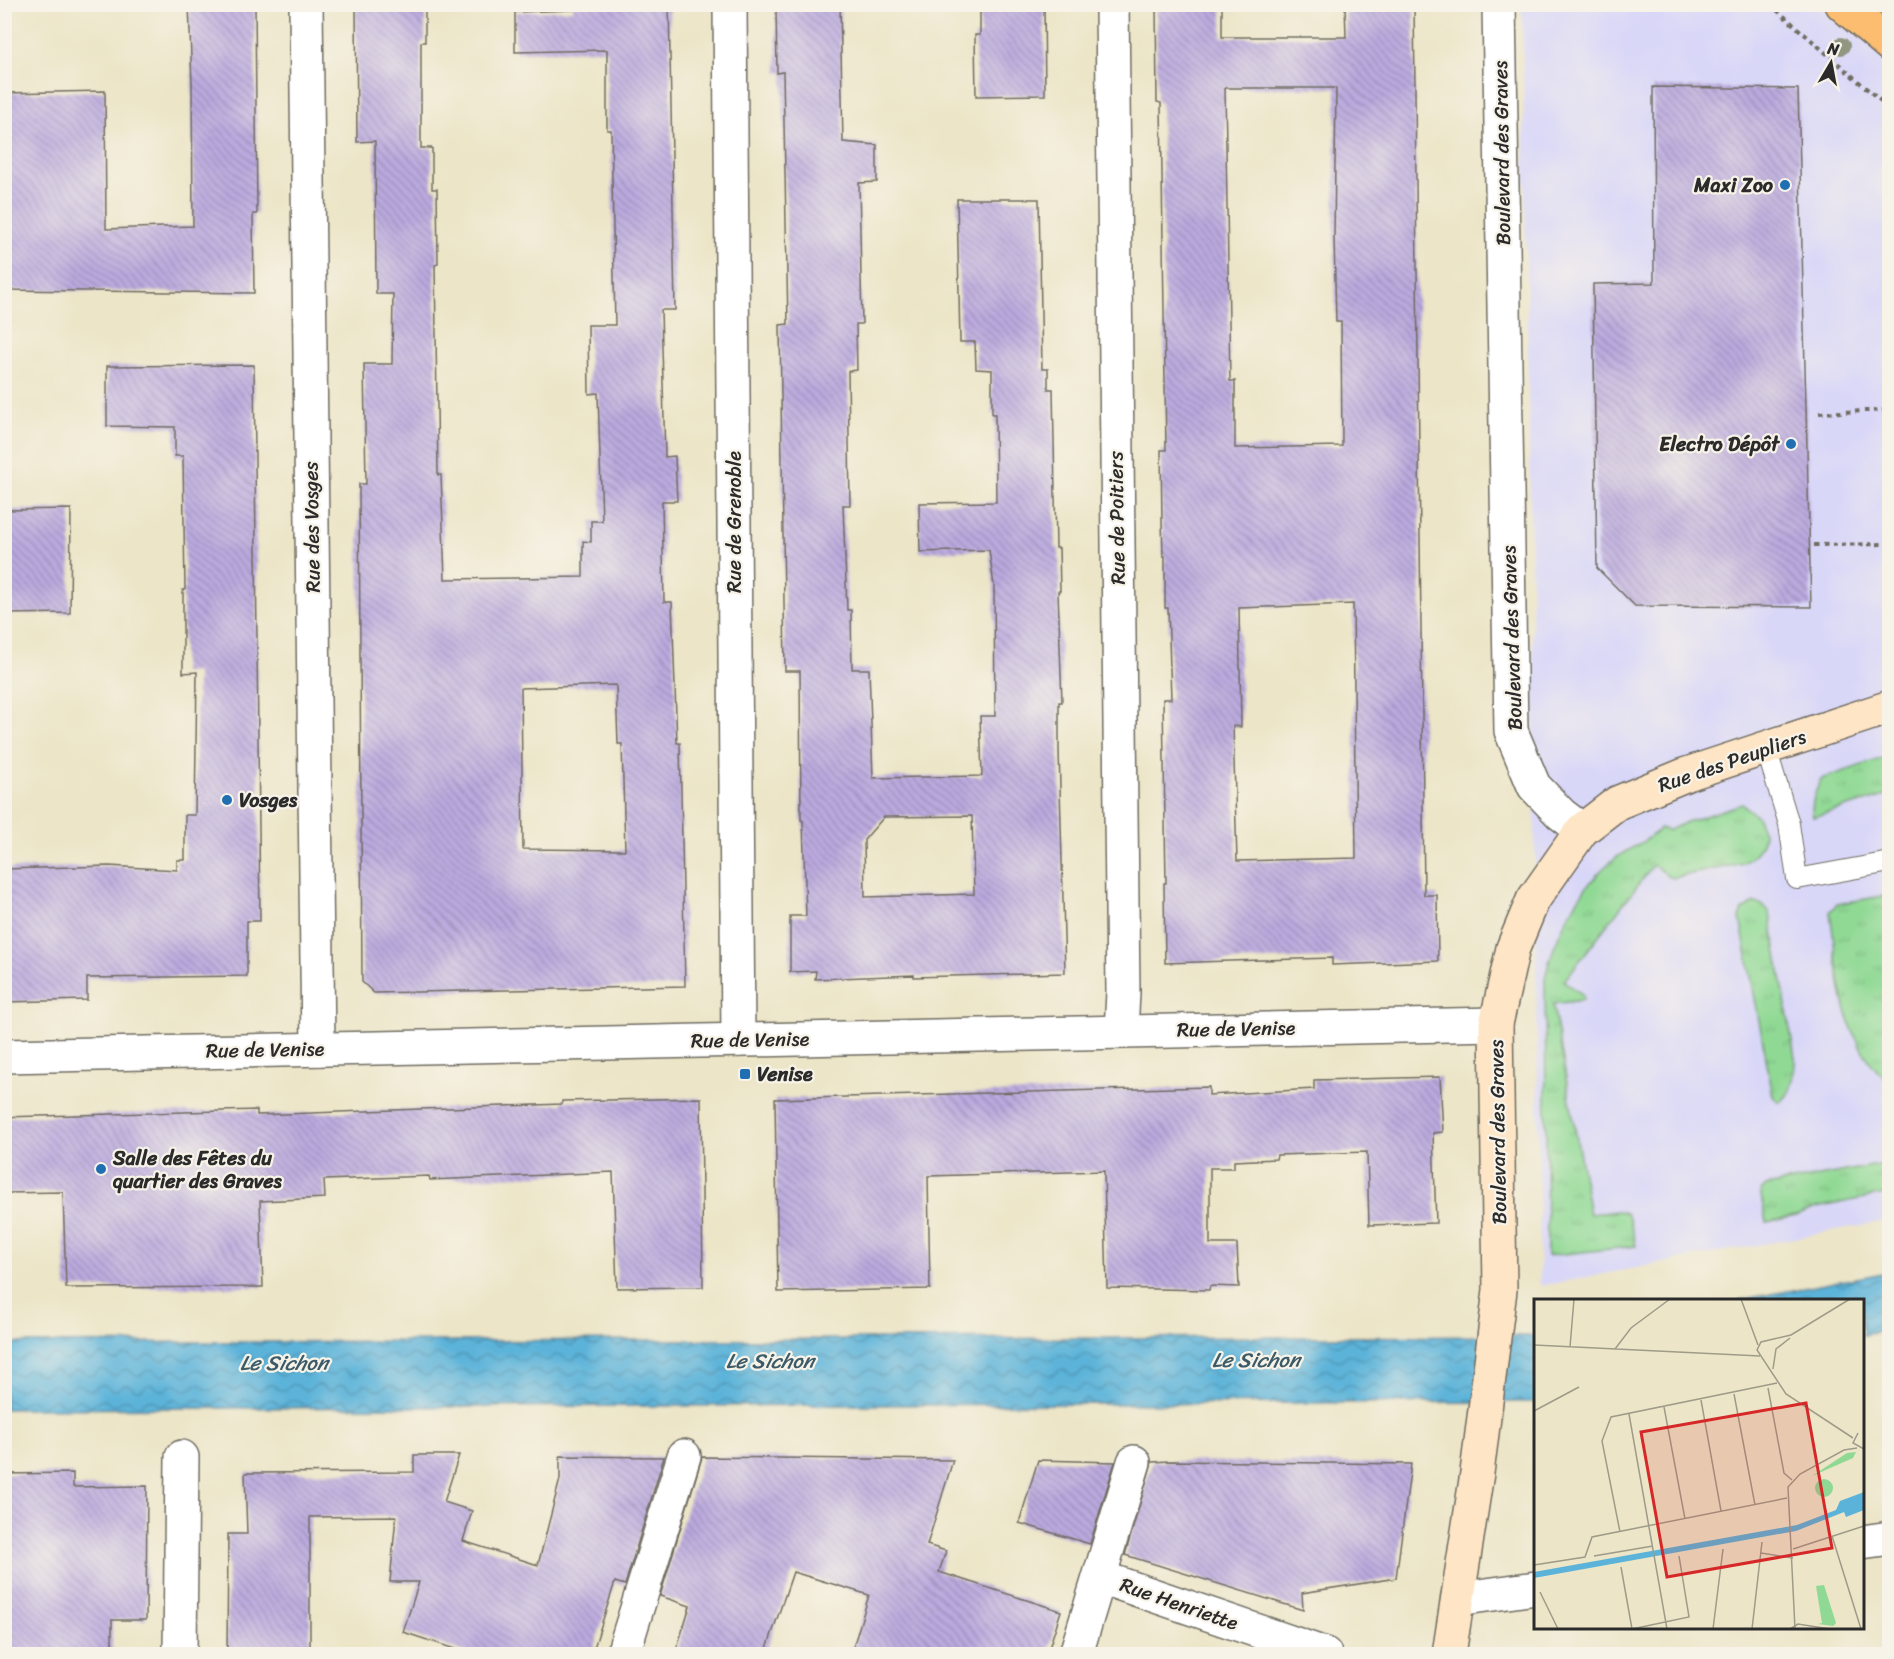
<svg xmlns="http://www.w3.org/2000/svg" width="1894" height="1659" font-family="Sriracha,sans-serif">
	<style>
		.built { fill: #d9d7f8 }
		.grass { fill: url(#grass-tufts); stroke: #5e8260; stroke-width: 1.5 }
		.water { fill: url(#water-waves); stroke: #446f82; stroke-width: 1.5 }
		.building { fill: url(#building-back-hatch); fill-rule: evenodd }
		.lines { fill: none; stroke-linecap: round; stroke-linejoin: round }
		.lane-casing { stroke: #6f6c62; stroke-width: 22 }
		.street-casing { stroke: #6f6c62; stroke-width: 36 }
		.secondary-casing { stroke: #6f6c62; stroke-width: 36 }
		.primary-casing { stroke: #6f6c62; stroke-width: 36 }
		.path { stroke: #6f6c62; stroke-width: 4; stroke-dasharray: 4.5 4.5; stroke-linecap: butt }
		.lane { stroke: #fff; stroke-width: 20 }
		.street { stroke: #fff; stroke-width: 33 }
		.secondary { stroke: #fee5c5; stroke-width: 33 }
		.primary { stroke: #fcbd6f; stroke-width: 33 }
		.tree { fill: #909680 }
		.poi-dot { fill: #1f6fb2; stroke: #f7f3e8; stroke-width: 2 }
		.labels { text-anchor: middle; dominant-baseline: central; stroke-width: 4.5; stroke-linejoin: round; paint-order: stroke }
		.street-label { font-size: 20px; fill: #2b2b2b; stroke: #f7f3e8 }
		.poi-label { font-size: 20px; font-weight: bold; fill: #2b2b2b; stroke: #f7f3e8; text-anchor: start }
		.water-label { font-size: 21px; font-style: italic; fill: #3c5b68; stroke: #f7f3e8 }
		.inset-road { fill: none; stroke: #9f9b89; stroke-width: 1.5 }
		.view { fill: #d62828; fill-opacity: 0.15; stroke: #d62828; stroke-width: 3 }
		.inset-edge { fill: none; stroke: #2b2b2b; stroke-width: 3 }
	</style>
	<defs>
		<pattern id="grass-tufts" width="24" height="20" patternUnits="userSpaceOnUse" patternTransform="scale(1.5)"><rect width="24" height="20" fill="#90d994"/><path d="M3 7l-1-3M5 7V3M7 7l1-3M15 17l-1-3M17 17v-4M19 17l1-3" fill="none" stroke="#7cba80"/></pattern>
		<pattern id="water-waves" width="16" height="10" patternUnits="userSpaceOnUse" patternTransform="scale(1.5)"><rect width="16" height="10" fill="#5cb3d9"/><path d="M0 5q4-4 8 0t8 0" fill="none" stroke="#4c92b0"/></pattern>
		<pattern id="building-back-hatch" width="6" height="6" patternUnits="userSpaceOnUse" patternTransform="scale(1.5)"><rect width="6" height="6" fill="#bbaadf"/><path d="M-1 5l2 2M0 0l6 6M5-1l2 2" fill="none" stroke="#988bb5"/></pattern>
	</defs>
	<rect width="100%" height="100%" fill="#f7f3e8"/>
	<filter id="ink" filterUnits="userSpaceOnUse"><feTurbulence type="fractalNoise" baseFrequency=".0167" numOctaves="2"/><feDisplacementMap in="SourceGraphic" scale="12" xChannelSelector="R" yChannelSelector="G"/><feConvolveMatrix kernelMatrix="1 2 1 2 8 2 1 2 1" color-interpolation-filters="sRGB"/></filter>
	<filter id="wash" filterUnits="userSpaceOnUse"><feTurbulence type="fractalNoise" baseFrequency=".008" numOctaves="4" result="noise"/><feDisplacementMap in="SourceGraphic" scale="24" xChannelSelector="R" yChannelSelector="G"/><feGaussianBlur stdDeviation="1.35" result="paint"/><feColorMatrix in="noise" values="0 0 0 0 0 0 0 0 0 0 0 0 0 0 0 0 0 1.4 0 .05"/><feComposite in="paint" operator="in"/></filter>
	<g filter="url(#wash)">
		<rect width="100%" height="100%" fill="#ece5c7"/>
		<path class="built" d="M1522,5h368l-1,1215 -349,66 -7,-607z"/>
		<g class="grass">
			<path d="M1889,756v39l-76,22c-3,-13 3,-27 8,-38z"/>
			<path d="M1742,804l15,12 7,17 -2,11 -9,12 -10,7 -71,15 -19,-13 -89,116 19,14v5l-30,4 37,210 28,-3 8,2 4,8 6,25 -89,10 -2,-278c9,-41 35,-93 69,-119 15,-11 34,-17 46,-31l8,3 18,-9z"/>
			<path d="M1889,895h1l-1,187c-50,-42 -50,-111 -59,-170l7,-8z"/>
			<path d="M1754,903c7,0 13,4 16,11l25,143c0,14 -2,41 -17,45l-5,-6 -33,-178 3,-8z"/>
			<path d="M1889,1163v30l-73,15 -20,8 -30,6 -5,-27v-4l5,-5z"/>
		</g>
		<g class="water">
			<path d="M1889,1272v58l-26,5 -1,-35h-123z"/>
			<path d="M1535,1336l1,66 -1531,7 -1,-66z"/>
		</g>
		<g id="blocks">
			<g class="building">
				<path d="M189,4h66l2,210h-4l1,79 -250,-3v-197l101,-2 1,138 87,-3 -1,-141z"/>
				<path d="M356,4h69v38h-4v106h11v41h5l1,75 -3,1 3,210h3l4,104 138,-2v-36l8,1v-21h11l-4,-128 -9,1 -1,-69h27l-4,-195h-4v-80l-92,2v-40l58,-2v-6h96l6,306h-14l4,147 10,-1 2,45h-15l2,101h8l5,141h3l5,243 -311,7 -12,-11 -3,-498h7l-2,-120h28l1,-70h-17l-1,-153 -18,1zM616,685l2,59h4l3,106 -102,-1 -2,-161z"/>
				<path d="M798,4h42l3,138 34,3v37l-18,1 3,141h-6l1,46 -9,1 2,134h-7l4,105h4l1,59h17l4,109 109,-2 -2,-60h15l-1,-130 -5,-36 -69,2 -1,-49 77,-1 -1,-88h-3v-44l-16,-1 -1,-27h-15l-3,-143h82l3,170h6v20h5l3,159h3l1,43h-2l4,111h-3v48l6,223 -151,4v-2l-99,4 1,-8 -26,1v-56h16l-3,-95 -2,-1 -1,-149h-15l-5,-346 8,-1 -5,-252 -6,1 -1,-67zM972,816l2,78 -109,3 -1,-57 20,-23z"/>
				<path d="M980,4h64l1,91 -69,1 -1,-61h5z"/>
				<path d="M1156,4h66v33h124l-1,-33h69l10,891h13l1,66 -106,4v-7l-167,5 -1,-80h2l-3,-184h8l-3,-91h-3v-52h-2l-1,-35 -1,-71h5l-5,-347 -4,-1zM1225,88h111l-2,149 2,85h5l1,124 -107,2v-67h-5zM1353,604l3,254 -119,3 -4,-135 8,1 -2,-119z"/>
				<path d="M1653,87l145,2 13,518 -176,-1 -38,-38 -4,-284 61,-1z"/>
				<path d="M254,365l6,556h-13v55l-160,2v22l-83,2v-133l105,-3 68,4v-10h8v-45h10l2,-143 -14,1v-83h2l-2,-134h-8v-29l-68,-1v-60z"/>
				<path d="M71,509l-1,104 -66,1v-104z"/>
				<path d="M1440,1077l3,55 -10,1 3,90 -67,2 -2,-73 -90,3 -1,4 -42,2v7h-24v76h27l2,43 -29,-1 -1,4 -102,-2 -3,-117 -176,5 2,113 -152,3 -3,-193 434,-12v8l105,-6v-9z"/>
				<path d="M701,1098l2,189 -86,1 -4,-116 -183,8 -1,-4 -105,4 1,18 -65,3 3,86 -197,1 -3,-96 -59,1v-76l253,-7v5l305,-11v-3z"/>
				<path d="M414,1455h45l-15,47 28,9 -9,30 75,24 22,-86v-23l104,1 -39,128 -10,-3 -23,72h-122l-67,-22 16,-50h-29l6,-66 -86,1v137h-83l1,-120h19l-2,-61 169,-1z"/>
				<path d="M702,1457l251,3 -26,85 19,6 -7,21 122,39 -14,43h-196l18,-59 -76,-23 -28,82h-90l15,-48 -30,-10z"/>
				<path d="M1038,1460l77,2 -25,82 -71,-21z"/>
				<path d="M1170,1461l241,3 -15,114 -94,15 1,17 -178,-55 27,-93z"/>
				<path d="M73,1473v14l74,-1 -1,134h-34v34h-108v-180z"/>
			</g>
		</g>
	</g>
	<g filter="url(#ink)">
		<use href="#blocks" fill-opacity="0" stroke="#6f6c62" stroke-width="1.5"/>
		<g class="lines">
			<g class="lane-casing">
				<path id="lane" d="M1766,748l23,76 8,55 93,-17"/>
			</g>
			<g class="street-casing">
				<g id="street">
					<path d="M306,4l12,1045"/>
					<path d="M730,4l8,1036"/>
					<path d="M1112,4l11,988 -2,40"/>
					<path d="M1499,4l12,727 23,55 27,28 21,16"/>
					<path d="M4,1056l1492,-32"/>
					<path d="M1862,1542l28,-4"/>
					<path d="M1100,1577l225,77"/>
					<path d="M1458,1599l78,-11"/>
					<path d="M180,1654l2,-197"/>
					<path d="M623,1654l61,-198"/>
					<path d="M1076,1654l58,-192"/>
				</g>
			</g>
			<g class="secondary-casing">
				<path id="secondary" d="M1449,1654l28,-181 23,-183 -4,-266 17,-76 20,-48 49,-70 35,-27 70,-29 203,-67"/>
			</g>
			<g class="primary-casing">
				<path id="primary" d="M1842,4l48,41"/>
			</g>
			<g class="path">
				<path d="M1770,4l120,105"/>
				<path d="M1819,413l71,-3"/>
				<path d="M1814,545l76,-1"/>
			</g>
			<use href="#lane" class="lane"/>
			<use href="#street" class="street"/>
			<use href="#secondary" class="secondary"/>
			<use href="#primary" class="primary"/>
		</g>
		<circle class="tree" cx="1841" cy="46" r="9"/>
	</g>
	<g class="poi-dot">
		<circle cx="1785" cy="185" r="6"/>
		<circle cx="1791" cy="444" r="6"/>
		<circle cx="227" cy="800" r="6"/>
		<rect x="739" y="1068" width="12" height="12" rx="3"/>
		<circle cx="101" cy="1169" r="6"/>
	</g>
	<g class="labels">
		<g class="street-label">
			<text transform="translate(1502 153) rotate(-91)">Boulevard des Graves</text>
			<text transform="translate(1117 518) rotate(-91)">Rue de Poitiers</text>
			<text transform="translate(734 522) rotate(-90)">Rue de Grenoble</text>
			<text transform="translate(312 527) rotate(-91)">Rue des Vosges</text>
			<text transform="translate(1512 638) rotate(-92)">Boulevard des Graves</text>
			<text transform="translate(1732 761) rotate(-19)">Rue des Peupliers</text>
			<text transform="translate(1236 1029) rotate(-1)">Rue de Venise</text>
			<text transform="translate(750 1040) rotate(-1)">Rue de Venise</text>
			<text transform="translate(265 1050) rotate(-1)">Rue de Venise</text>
			<text transform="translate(1498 1132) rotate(-91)">Boulevard des Graves</text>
			<text transform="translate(1179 1604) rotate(19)">Rue Henriette</text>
		</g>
		<g class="poi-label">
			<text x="1773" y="185" text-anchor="end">Maxi Zoo</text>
			<text x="1779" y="444" text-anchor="end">Electro Dépôt</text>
			<text x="239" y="800">Vosges</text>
			<text x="757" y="1074">Venise</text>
			<text x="113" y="1158">Salle des Fêtes du<tspan x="113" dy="23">quartier des Graves</tspan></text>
		</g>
		<g class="water-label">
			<text x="1256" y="1360">Le Sichon</text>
			<text x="770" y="1361">Le Sichon</text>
			<text x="284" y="1363">Le Sichon</text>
		</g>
	</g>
	<g transform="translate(1534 1299)">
		<rect width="330" height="330" fill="#ece5c7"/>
		<path d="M322,153l-3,6 -41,18 35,-23zM281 189a9 9 0 1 1 18 0a9 9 0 1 1-18 0Z" fill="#90d994"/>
		<path d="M290,286l12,38 -3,3 -15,-2 4,-1 -6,-37z" fill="#90d994"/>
		<path d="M330,193v18l-18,7 -2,-5 -48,19 -262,47v-6l263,-47 39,-15 4,-9z" fill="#5cb3d9"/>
		<path class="inset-road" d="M207,0l17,46M316,0l-59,36 -30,7 -4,8 29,44 67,44M0,46l226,11M36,48l4,-48M81,50l16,-21 39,-29M239,70l3,-20 14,-11M234,89l16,85 8,7M200,95l21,111M167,101l20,111M130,108l21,112M0,112l45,-24M95,115l38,215M324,134l-5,10 11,6M86,233l-18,-91 9,-24 166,-34M298,237l29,93M259,250l71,-23M227,254l32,5M60,257l59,-10M0,266l51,-8 7,-20 195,-39M87,268l11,62 57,-12 -10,-61M6,293l18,37M179,330l10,-80M218,330l10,-87M256,330l8,-5 32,5M261,330l-7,-142 12,-13 44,-24 13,-2"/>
		<path class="view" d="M272,104l26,145 -165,29 -26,-145z"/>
		<rect width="330" height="330" class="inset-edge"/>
	</g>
	<rect width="1894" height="1659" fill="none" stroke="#f7f3e8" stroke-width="24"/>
	<g transform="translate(1831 63) rotate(10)" stroke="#f7f3e8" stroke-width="4.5" paint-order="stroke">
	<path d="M0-4.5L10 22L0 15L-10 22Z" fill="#2b2b2b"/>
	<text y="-9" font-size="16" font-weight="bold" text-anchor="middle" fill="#2b2b2b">N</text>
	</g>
</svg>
